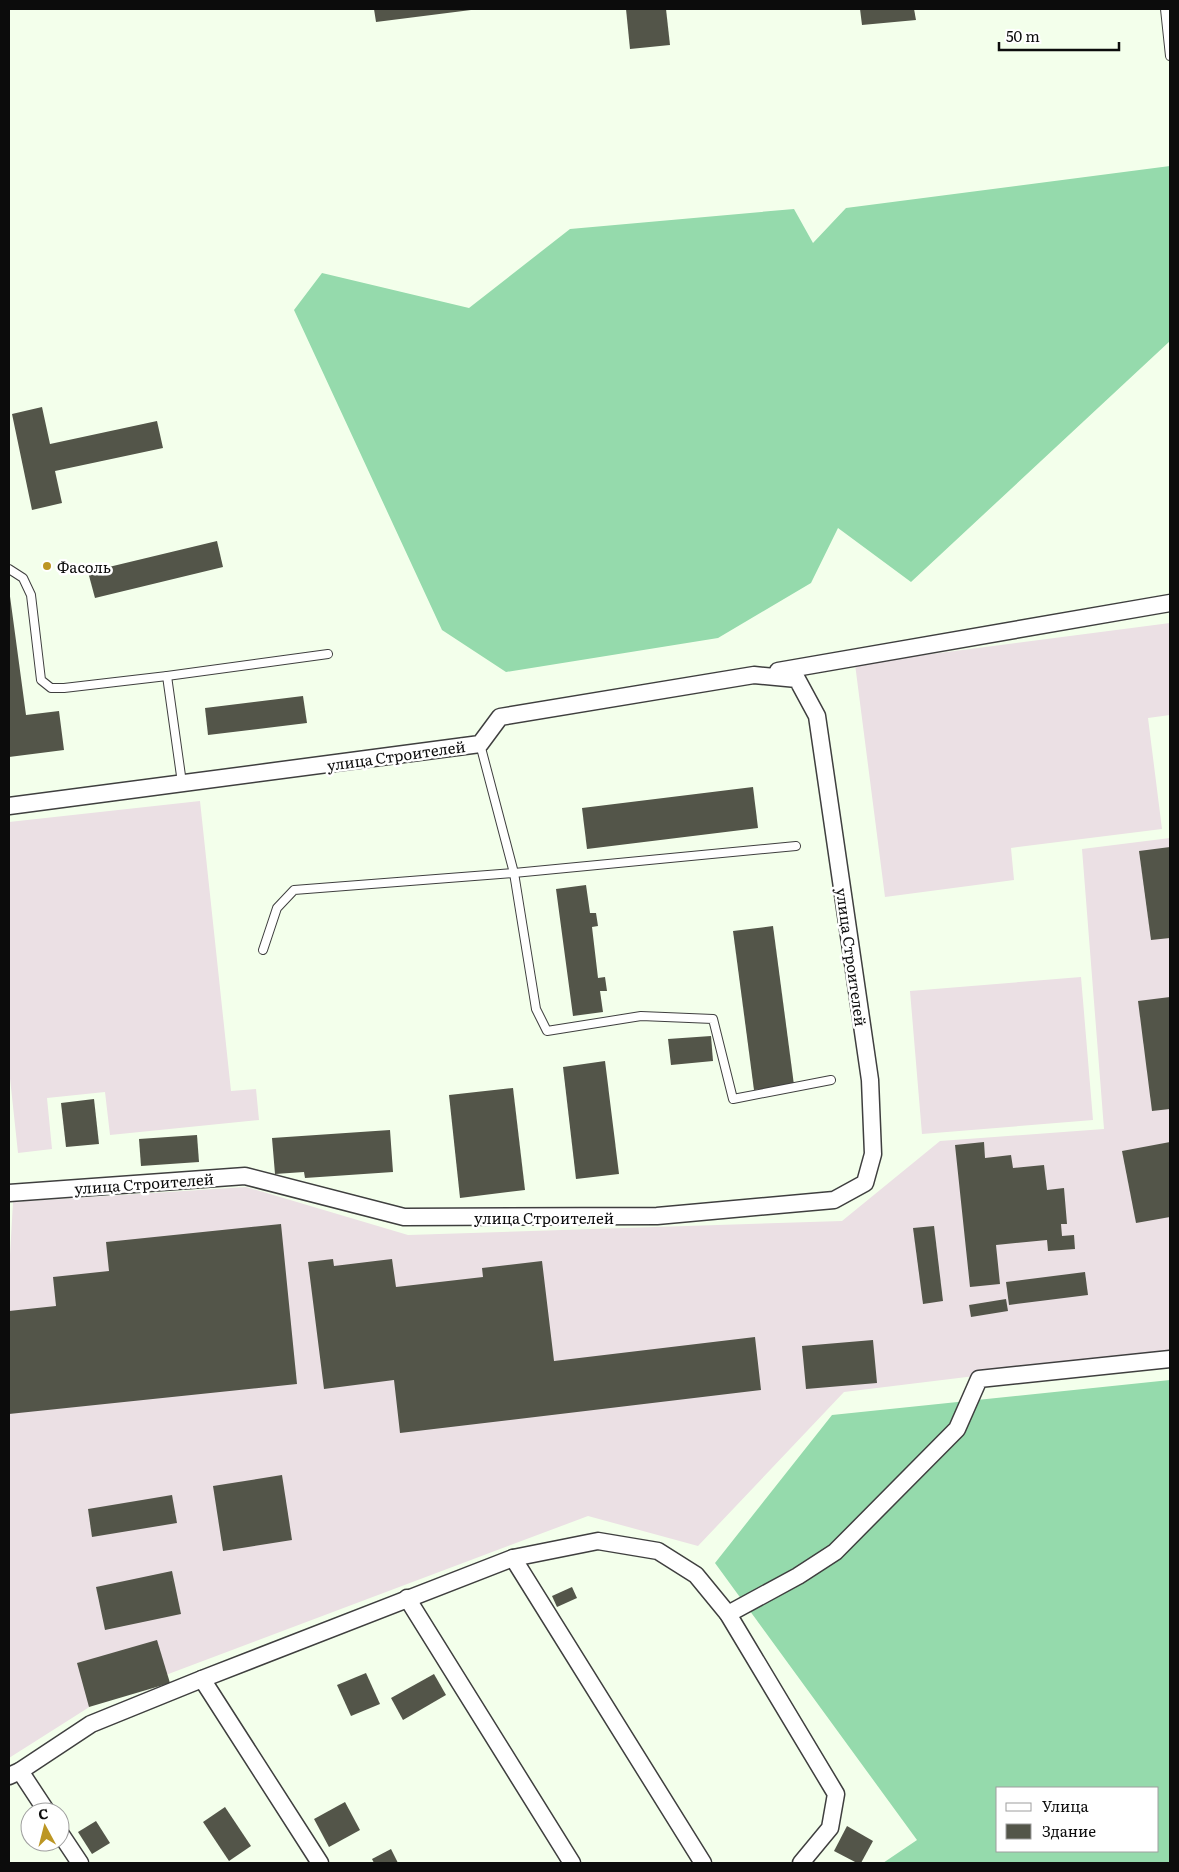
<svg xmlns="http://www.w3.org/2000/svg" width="1179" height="1872" font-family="Literata,serif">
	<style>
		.industrial { fill: #ebe0e4 }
		.forest { fill: #95daac; fill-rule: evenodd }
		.building { fill: #535549 }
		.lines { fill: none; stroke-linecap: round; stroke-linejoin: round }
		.service-casing { stroke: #3f3f3f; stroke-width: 10 }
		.minor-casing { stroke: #3f3f3f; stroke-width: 19 }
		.service { stroke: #fff; stroke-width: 8 }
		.minor { stroke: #fff; stroke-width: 16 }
		.poi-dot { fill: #bc9624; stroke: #fff; stroke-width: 2 }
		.labels { text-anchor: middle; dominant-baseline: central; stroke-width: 5; stroke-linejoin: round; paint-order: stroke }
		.poi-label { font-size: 15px; fill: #0c0c0c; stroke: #fff; text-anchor: start }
		.street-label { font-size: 15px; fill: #0c0c0c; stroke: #fff }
	</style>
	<rect width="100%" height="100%" fill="#f3ffeb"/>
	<g class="industrial">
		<path d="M1170,623v92l-22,3 14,111 -151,19 3,32 -129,17 -30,-233z"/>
		<path d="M200,801l31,290 25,-2 3,31 -149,15 -5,-43 -58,6 5,51 -34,4 -9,-84v-247z"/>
		<path d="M1170,838v514l-326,40 -146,154 -110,-30 -486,183 -93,59v-485l4,-71 233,-15 162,48 434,-14 98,-80 164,-12 -22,-280z"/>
		<path d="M1081,977l12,143 -171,14 -12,-143z"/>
	</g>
	<g class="forest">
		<path d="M1170,166v175l-259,241 -73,-54 -27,55 -93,55 -212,34 -64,-42 -148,-320 28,-37 147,35 101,-79 224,-20 19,34 33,-35z"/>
		<path d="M1170,1380v483h-287l34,-23 -202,-277 117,-148zM998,1788h160v63h-160z"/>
	</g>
	<g class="building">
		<path d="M374,9h97v1l-95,12z"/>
		<path d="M626,9h40l4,36 -40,4z"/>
		<path d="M860,9h54l2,11 -54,5z"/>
		<path d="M42,407l8,37 107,-23 6,27 -108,23 7,32 -30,7 -20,-96z"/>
		<path d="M217,541l6,26 -128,31 -7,-26z"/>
		<path d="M9,589l17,126 33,-4 5,39 -55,7z"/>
		<path d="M303,696l4,27 -99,12 -3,-27z"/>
		<path d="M753,787l5,41 -171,21 -5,-41z"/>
		<path d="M1170,847v91l-19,2 -12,-89z"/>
		<path d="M586,885l4,28h6l2,13 -6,1 6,51 7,-1 2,14h-7l3,21 -30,4 -17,-127z"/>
		<path d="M773,926l21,159 -40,5 -21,-159z"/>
		<path d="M1170,997v112l-18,2 -14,-110z"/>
		<path d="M711,1036l2,25 -42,4 -3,-26z"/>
		<path d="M605,1061l14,113 -43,5 -13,-112z"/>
		<path d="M513,1088l12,102 -65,8 -11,-103z"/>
		<path d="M94,1099l5,45 -33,3 -5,-44z"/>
		<path d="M390,1130l3,42 -88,6 -1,-6 -29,2 -3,-36z"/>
		<path d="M197,1135l2,27 -58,4 -2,-27z"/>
		<path d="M984,1142l1,16 26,-3 2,13 31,-3 3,25 17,-2 3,36h-6l1,12 12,-1 1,14 -27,2 -1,-11 -51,5 4,39 -30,3 -15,-142z"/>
		<path d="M1170,1142v75l-34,6 -14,-72z"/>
		<path d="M281,1224l16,160 -288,30v-103l47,-5 -3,-29 56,-6 -3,-29z"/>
		<path d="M934,1226l9,75 -20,3 -10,-76z"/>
		<path d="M333,1259l1,7 58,-7 4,28 87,-10 -1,-9 60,-7 12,100 201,-24 6,53 -361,43 -6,-53 -70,9 -16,-127z"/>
		<path d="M1085,1272l3,23 -79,10 -3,-23z"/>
		<path d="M1006,1299l2,12 -37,6 -2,-12z"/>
		<path d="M873,1340l4,43 -71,6 -4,-43z"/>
		<path d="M282,1475l10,65 -69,11 -10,-65z"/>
		<path d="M172,1495l5,28 -85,14 -4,-28z"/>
		<path d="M172,1571l9,43 -76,16 -9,-43z"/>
		<path d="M572,1587l5,11 -20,9 -5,-11z"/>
		<path d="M157,1640l13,43 -81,24 -12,-44z"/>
		<path d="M366,1673l14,31 -29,12 -14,-31z"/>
		<path d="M434,1674l12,21 -43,25 -12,-22z"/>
		<path d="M345,1802l15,28 -31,17 -15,-28z"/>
		<path d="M225,1807l26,39 -22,15 -26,-39z"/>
		<path d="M96,1821l14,22 -18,11 -14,-22z"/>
		<path d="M847,1826l26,15 -12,22h-4l-23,-12z"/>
		<path d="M391,1849l7,14h-24l-2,-4z"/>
	</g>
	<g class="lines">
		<g class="service-casing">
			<g id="service">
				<path d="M1165,9l5,47"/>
				<path d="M9,569l14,9 8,17 10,85 10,8h13l103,-12 161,-22"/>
				<path d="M167,676l15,107"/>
				<path d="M480,744l34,129 22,136 11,22 94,-15 72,3 20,80 98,-19"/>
				<path d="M263,950l14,-42 17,-18 220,-17 282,-27"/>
			</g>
		</g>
		<g class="minor-casing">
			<g id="minor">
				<path d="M778,671l392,-68"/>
				<path d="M9,806l471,-62 20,-27 254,-42 43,4 20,37 53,364 3,74 -8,29 -31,17 -177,16 -253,1 -159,-41 -236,17"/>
				<path d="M513,1558l190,305"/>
				<path d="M407,1598l165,265"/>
				<path d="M728,1614l70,-38 37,-24 122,-123 22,-50 191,-20"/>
				<path d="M202,1679l118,184"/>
				<path d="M20,1771l27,41"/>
				<path d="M9,1776l11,-5 71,-47 111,-45 311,-121 85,-17 60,10 38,24 32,39 108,180 -6,34 -29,35"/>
				<path d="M60,1833l20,30"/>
			</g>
		</g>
		<use href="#service" class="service"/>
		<use href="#minor" class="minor"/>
	</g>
	<circle class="poi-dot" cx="47" cy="566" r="5"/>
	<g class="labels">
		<g class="poi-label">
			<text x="57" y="566">Фасоль</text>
		</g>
		<g class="street-label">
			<text transform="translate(396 755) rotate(-8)">улица Строителей</text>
			<text transform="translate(852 957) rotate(82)">улица Строителей</text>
			<text transform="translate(144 1183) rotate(-4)">улица Строителей</text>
			<text x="544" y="1217">улица Строителей</text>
		</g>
	</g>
	<rect width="1179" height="1872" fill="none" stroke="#0c0c0c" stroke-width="20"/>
	<rect x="996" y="1787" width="162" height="65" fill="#ffffff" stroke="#9e9e9e"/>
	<rect x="1006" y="1803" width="25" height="8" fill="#ffffff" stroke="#9e9e9e"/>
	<text x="1042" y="1812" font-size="15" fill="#0c0c0c">Улица</text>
	<rect x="1006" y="1824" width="25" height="15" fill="#535549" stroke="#9e9e9e"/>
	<text x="1042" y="1837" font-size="15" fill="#0c0c0c">Здание</text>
	<g transform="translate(45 1827) rotate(353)"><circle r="24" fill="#ffffff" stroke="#9e9e9e"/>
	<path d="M0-4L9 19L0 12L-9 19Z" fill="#bc9624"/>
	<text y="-8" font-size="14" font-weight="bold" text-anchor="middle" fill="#0c0c0c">С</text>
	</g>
	<path d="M999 42v8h120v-8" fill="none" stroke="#0c0c0c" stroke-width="2.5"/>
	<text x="1006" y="42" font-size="15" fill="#0c0c0c" stroke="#ffffff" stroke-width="4" paint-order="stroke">50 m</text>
</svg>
